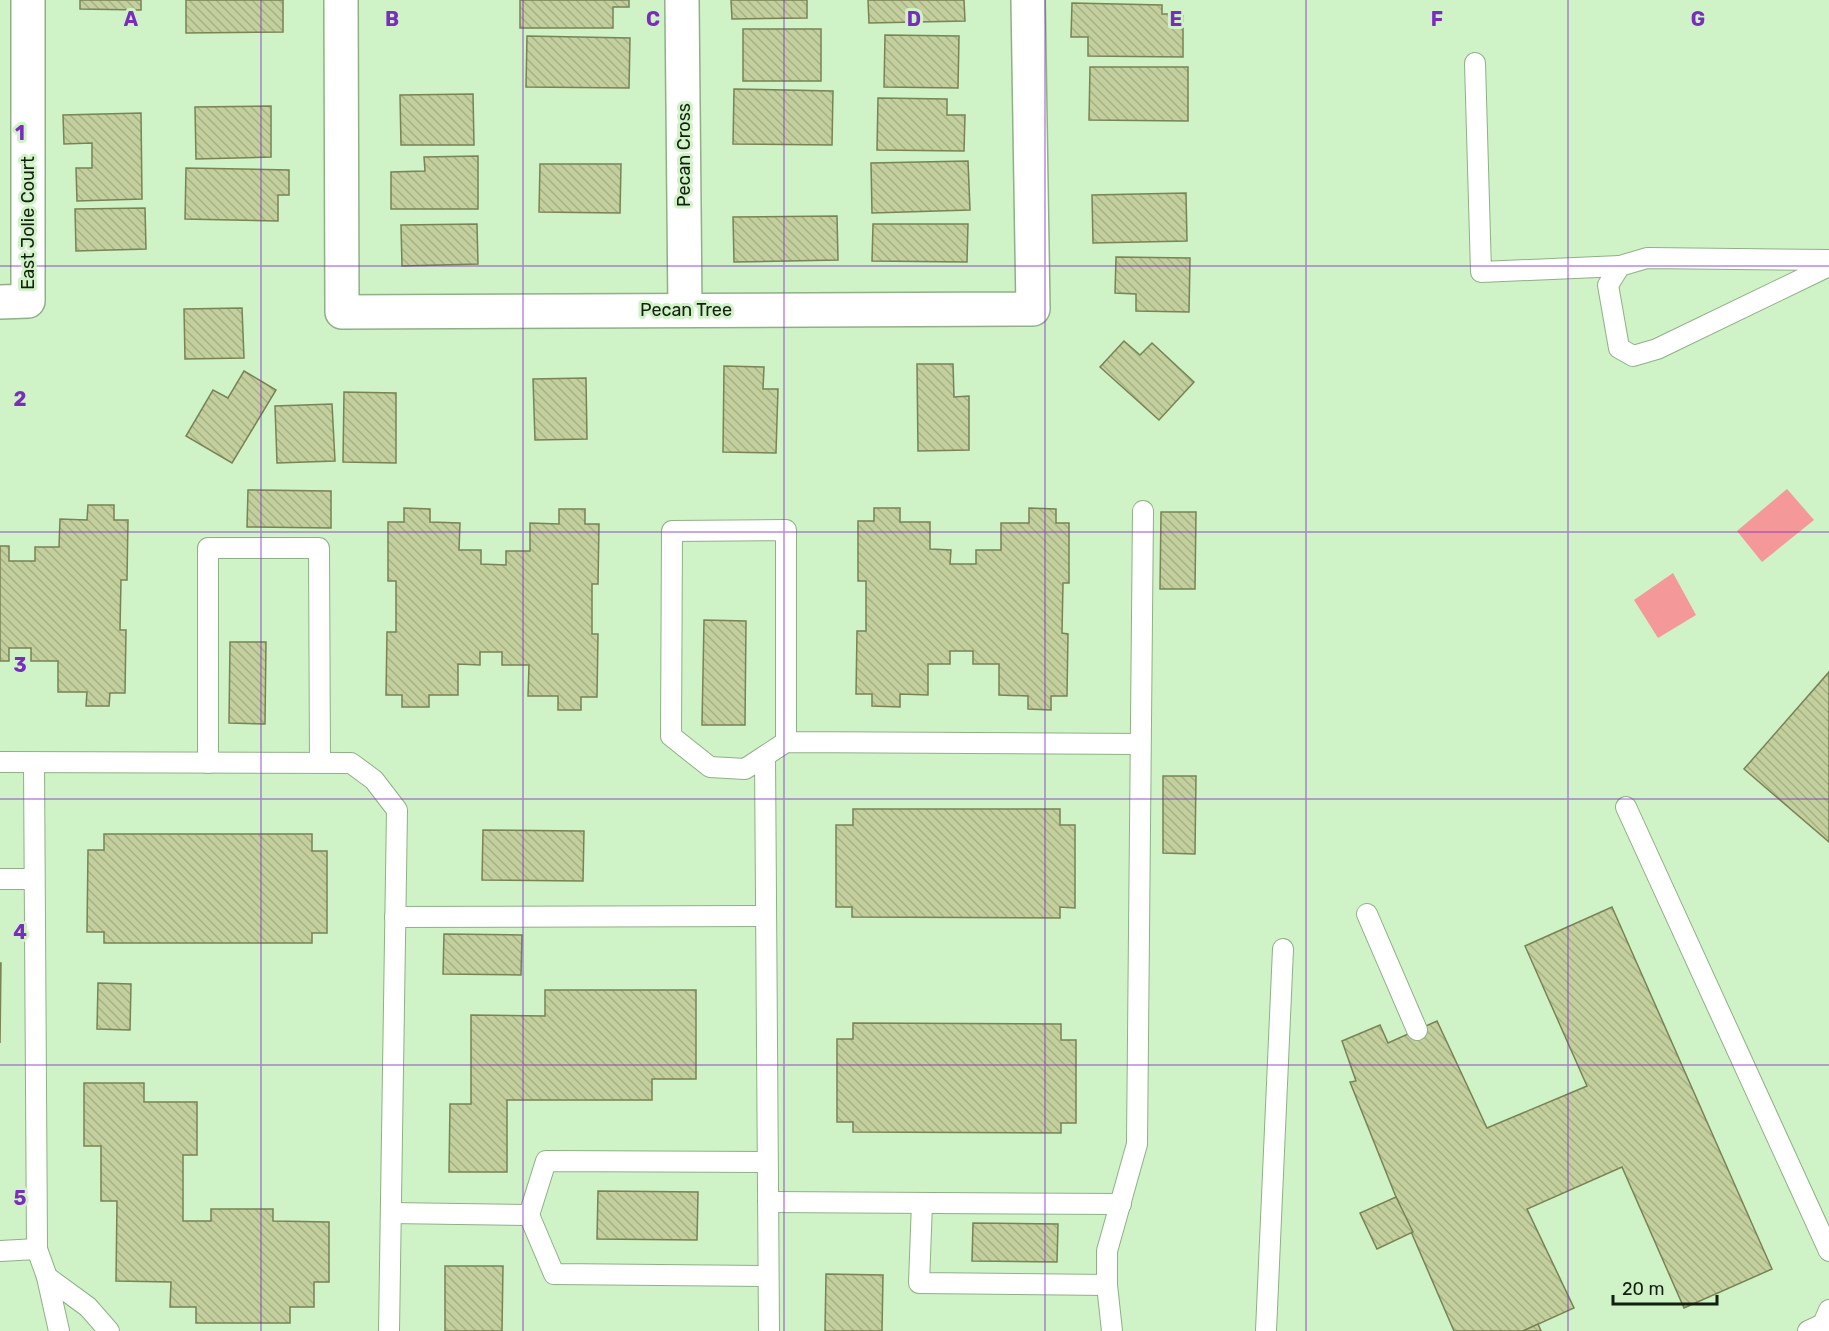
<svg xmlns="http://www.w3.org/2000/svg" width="1829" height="1331" font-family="Rubik,sans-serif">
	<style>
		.green { fill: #f49899 }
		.building { fill: url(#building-back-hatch); stroke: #798354; stroke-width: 1.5 }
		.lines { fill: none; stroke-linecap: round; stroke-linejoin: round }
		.lane-casing { stroke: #8fb086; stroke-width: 22 }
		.street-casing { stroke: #8fb086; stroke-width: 36 }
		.lane { stroke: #fff; stroke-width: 20 }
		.street { stroke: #fff; stroke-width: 33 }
		.grid { fill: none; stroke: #7b2cbf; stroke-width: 1.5; stroke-opacity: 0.55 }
		.labels { text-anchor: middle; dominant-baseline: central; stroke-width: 6; stroke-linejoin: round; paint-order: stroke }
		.street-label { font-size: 18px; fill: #131f0f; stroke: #cff2c6 }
		.grid-label { font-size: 20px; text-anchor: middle; font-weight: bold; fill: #7b2cbf; stroke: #cff2c6; stroke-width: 6; stroke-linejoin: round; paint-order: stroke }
	</style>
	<defs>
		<pattern id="building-back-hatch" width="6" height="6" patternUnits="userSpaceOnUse" patternTransform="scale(1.5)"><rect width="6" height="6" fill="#c3cf9d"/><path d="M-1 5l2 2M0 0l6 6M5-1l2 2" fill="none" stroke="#a7b186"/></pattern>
	</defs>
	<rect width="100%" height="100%" fill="#cff2c6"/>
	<g class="green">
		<path d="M1787,489l27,31 -52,42 -25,-31z"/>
		<path d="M1673,573l23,42 -38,23 -24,-38z"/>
	</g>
	<g class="building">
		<path d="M80,0h61v10l-61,-1z"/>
		<path d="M186,0h97v32l-97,1z"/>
		<path d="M520,0h109v7h-16v21h-93z"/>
		<path d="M731,0h76v18l-75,1z"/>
		<path d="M868,0h96l1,21 -96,2z"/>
		<path d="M1072,3l90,2v9h21v43l-95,-1v-19h-17z"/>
		<rect x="743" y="29" width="78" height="52"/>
		<path d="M885,35l74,1 -1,52 -74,-1z"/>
		<path d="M527,36l103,2 -1,50 -103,-1z"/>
		<path d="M1090,67h98v54l-99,-1z"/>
		<path d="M734,89l99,2 -1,54 -99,-1z"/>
		<path d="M473,94l1,51h-73l-1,-50z"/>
		<path d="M878,98l69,1v16h18l-1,36 -87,-1z"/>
		<path d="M271,106v51l-75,2 -1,-52z"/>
		<path d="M141,113l1,86 -65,2 -1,-33h16v-25l-28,1 -1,-29z"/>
		<path d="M478,156v53h-87v-37l34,-1 -1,-14z"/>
		<path d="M968,161l2,49 -98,3 -1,-50z"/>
		<path d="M540,164h81l-1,49 -81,-1z"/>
		<path d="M186,168l103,2v25h-11v26l-93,-2z"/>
		<path d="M1186,193l1,48 -94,2 -1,-48z"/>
		<path d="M145,208l1,41 -70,2 -1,-42z"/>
		<path d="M837,216l1,44 -104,2 -1,-45z"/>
		<path d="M477,224l1,40 -76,2 -1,-41z"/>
		<path d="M873,224h95l-1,38 -95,-1z"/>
		<path d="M1116,257l74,1 -1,54 -53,-1v-17l-21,-1z"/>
		<path d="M242,308l2,50 -59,1 -1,-50z"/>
		<path d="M1124,341l16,14 12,-12 42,39 -35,38 -59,-53z"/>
		<path d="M917,364h36l1,33 15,-1v54l-51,1z"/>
		<path d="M724,366l40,1 -1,22h15l-2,64 -53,-1z"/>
		<path d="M244,371l32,19 -44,73 -46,-27 27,-46 15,8z"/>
		<path d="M586,378l1,61 -52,1 -2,-61z"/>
		<path d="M344,392l52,1v70l-53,-1z"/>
		<path d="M332,404l3,57 -58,2 -2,-57z"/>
		<path d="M248,490l83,1v37l-84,-1z"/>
		<path d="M88,505h26v15h14l-1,60h-6l-1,50h6l-1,63h-15l-1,13h-23l1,-14h-29v-31h-27v-13h-22v13h-9v-115h9v15h26v-14h24l1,-28 27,1z"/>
		<path d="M404,508l26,1v13l30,1 -1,27h22v14l25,1v-14h24v-28l29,1v-15h26v15h14l-1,60h-6v50h6l-1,63h-16v13h-23v-14h-30l1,-31h-27v-13h-22v13l-22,-1v31h-29v12h-27v-12h-16l1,-63h9v-51h-8v-59h16z"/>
		<path d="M874,508h26v14h30v27l21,1 -1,14h26v-14h25v-27h28v-15l27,1v14h13v60h-6l-1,50 6,1 -1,62h-16v14l-23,-1v-13l-29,-1v-31h-26v-13h-23v13h-22v31l-28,-1v13l-28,-1v-12h-16l1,-63h9v-50h-8v-60h16z"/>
		<path d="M1161,512h35l-1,77h-35z"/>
		<path d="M704,620l42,1 -1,104h-43z"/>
		<path d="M230,642h36l-1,82 -36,-1z"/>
		<path d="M1829,672v170l-85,-73z"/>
		<path d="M1163,776h33l-1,78 -32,-1z"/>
		<path d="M853,809h207v16h15v83l-15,-1v11l-208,-1v-10h-16v-82h17z"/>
		<path d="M483,830l101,1 -1,50 -101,-1z"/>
		<path d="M104,834h208v17h15v82h-15v10h-208v-11h-17l1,-82h16z"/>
		<path d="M1612,907l160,362 -88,39 -62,-141 -95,42 47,99 -51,23h-69l-58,-134 -46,-115 6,-1 -14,-40 38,-16 8,18 49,-22 50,107 100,-42 -62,-140z"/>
		<path d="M444,934l78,1 -1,40 -78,-1z"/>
		<path d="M0,963h1l-1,80z"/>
		<path d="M98,983l33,1 -1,46 -33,-1z"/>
		<path d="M545,990h151v89h-44v21h-145v72h-58l1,-68h21v-89l74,1z"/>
		<path d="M853,1023l208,1v16h15v83h-15v10l-208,-1v-10h-16v-83h16z"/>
		<path d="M84,1083h60v19h53v53h-14v66h28v-12h62v12l56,1v60h-15v25h-24v16h-94v-16h-26l1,-25 -55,-1 1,-80h-16v-55h-17z"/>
		<path d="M598,1191l100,1 -1,48 -100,-1z"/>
		<path d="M1396,1197l17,35 -36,17 -17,-36z"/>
		<path d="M973,1223l85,1 -1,38 -85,-1z"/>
		<path d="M445,1266h58l-1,65h-57z"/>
		<path d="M826,1274l57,1 -1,56h-57z"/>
		<path d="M1538,1324l3,7h-18z"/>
	</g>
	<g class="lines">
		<g class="lane-casing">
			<g id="lane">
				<path d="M1475,63l6,209 139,-6"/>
				<path d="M1829,260l-182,-2 -27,8 -12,19 11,63 14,8 24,-7 172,-83"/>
				<path d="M786,742l-41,27 -35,-2 -39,-31 1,-205 114,-1v212l354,2"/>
				<path d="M765,756l4,575"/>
				<path d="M0,762l351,1 23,17 23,30 -8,521"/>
				<path d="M34,763l3,486 10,28 12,54"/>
				<path d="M208,763v-215h111l1,215"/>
				<path d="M1626,807l203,444"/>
				<path d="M0,879h34"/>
				<path d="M1367,914l50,116"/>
				<path d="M395,917l371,-1"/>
				<path d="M768,1202l353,2"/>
				<path d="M922,1203l-3,80 188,2"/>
				<path d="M391,1213l138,2 25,59 214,2"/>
				<path d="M529,1215l17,-54 221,1"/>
				<path d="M0,1251l37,-2"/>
				<path d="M47,1277l41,30 21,24"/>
				<path d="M1112,1331l-5,-46v-34l30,-107 6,-633"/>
				<path d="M1266,1331l17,-382"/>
				<path d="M1808,1331l15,-7 6,-14"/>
			</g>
		</g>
		<g class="street-casing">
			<g id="street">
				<path d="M341,0l1,312 691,-3 -5,-309"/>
				<path d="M682,0l3,310"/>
				<path d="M0,302l28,-1v-301"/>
			</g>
		</g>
		<use href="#lane" class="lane"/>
		<use href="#street" class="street"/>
	</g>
	<path class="grid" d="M261,0v1331M523,0v1331M784,0v1331M1045,0v1331M1306,0v1331M1568,0v1331M0,266h1829M0,532h1829M0,799h1829M0,1065h1829"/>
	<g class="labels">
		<g class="street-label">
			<text transform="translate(684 155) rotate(-90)">Pecan Cross</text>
			<text transform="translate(28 223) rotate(-90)">East Jolie Court</text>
			<text x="686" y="310">Pecan Tree</text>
		</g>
	</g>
	<g class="grid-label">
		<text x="131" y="26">A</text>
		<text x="392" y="26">B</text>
		<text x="653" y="26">C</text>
		<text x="914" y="26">D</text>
		<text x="1176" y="26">E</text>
		<text x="1437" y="26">F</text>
		<text x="1698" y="26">G</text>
		<text x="20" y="140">1</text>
		<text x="20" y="406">2</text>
		<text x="20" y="672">3</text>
		<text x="20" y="939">4</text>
		<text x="20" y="1205">5</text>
	</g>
	<path d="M1613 1295v9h104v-9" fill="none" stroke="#131f0f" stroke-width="3"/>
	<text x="1622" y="1295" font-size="18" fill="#131f0f" stroke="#cff2c6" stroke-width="4.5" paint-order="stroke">20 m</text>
</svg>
